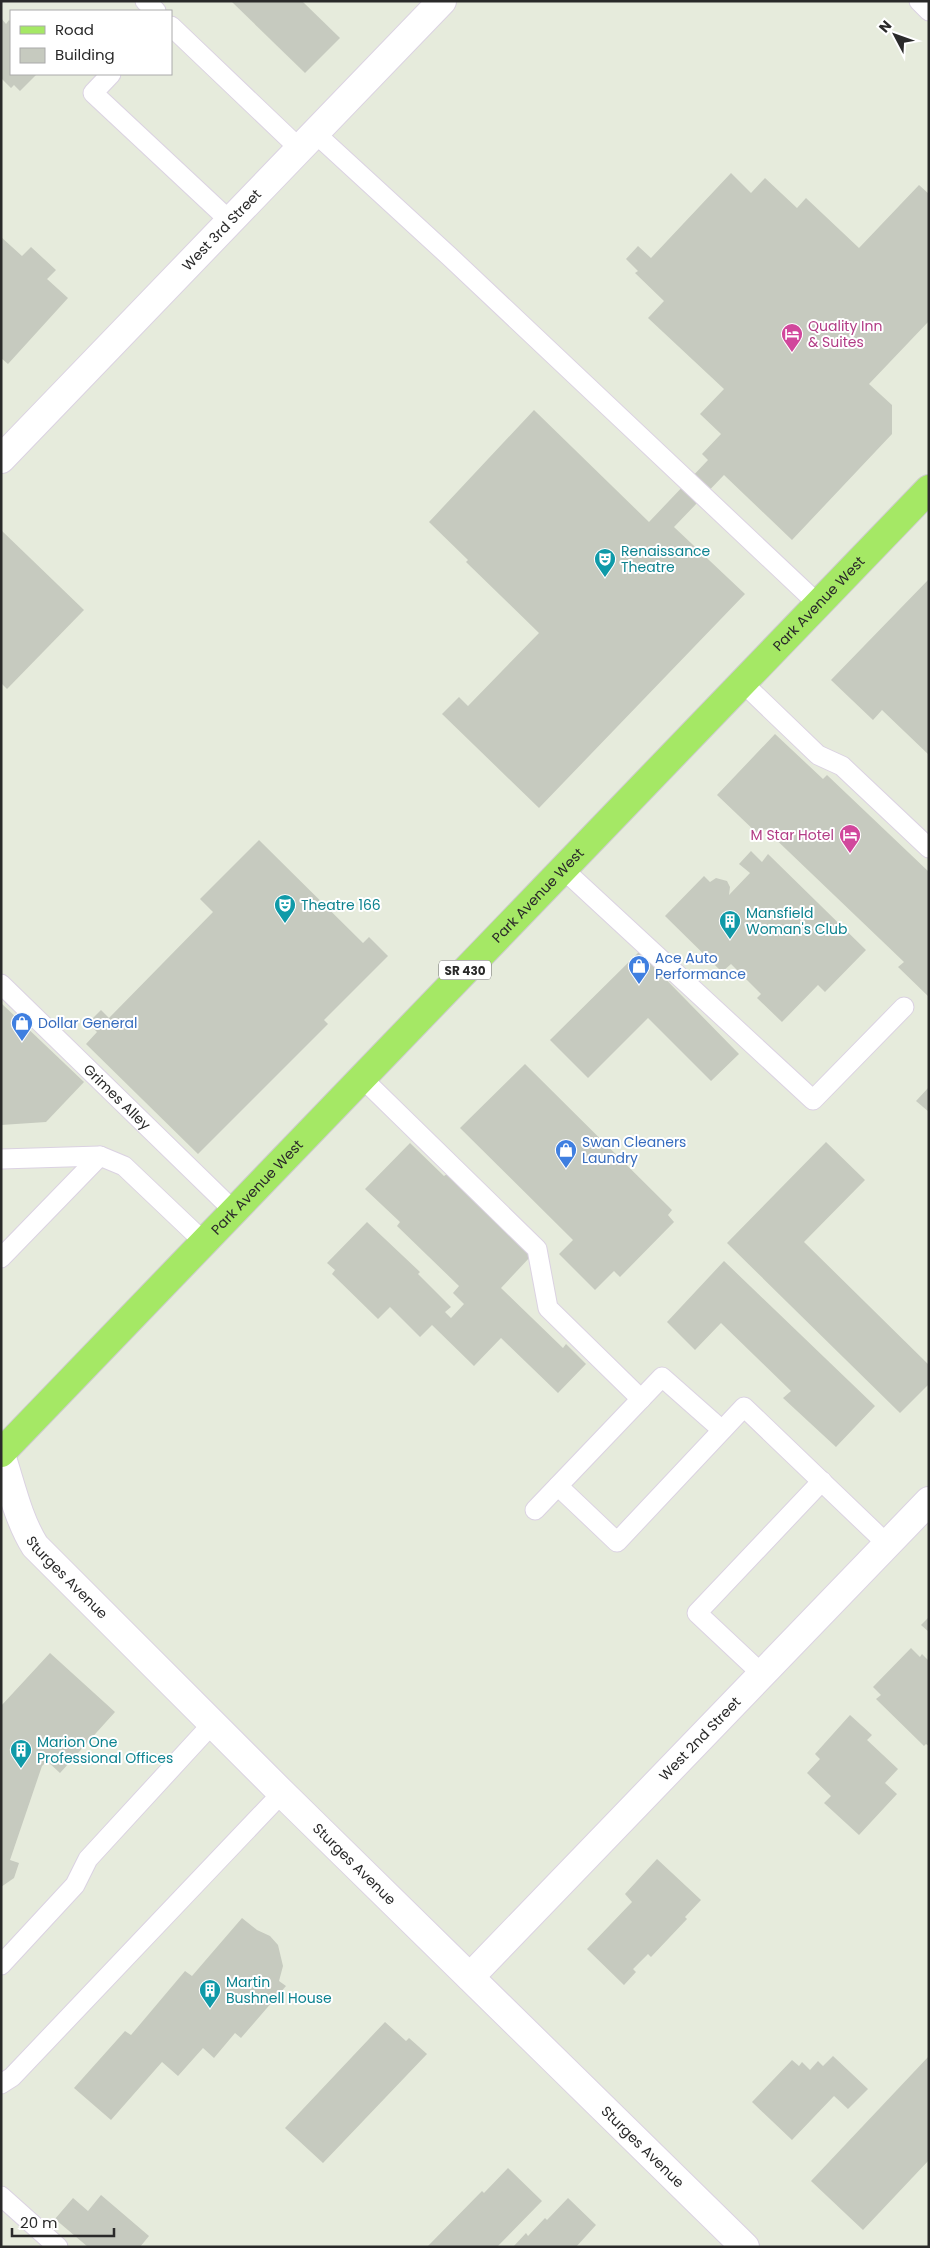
<svg xmlns="http://www.w3.org/2000/svg" width="930" height="2248" font-family="Poppins,sans-serif">
	<style>
		.building { fill: #c6cabf }
		.lines { fill: none; stroke-linecap: round; stroke-linejoin: round }
		.lane-casing { stroke: #dbd2e2; stroke-width: 21 }
		.secondary-casing { stroke: #dbd2e2; stroke-width: 30 }
		.primary-casing { stroke: #ccc; stroke-width: 30 }
		.lane { stroke: #fff; stroke-width: 19 }
		.secondary { stroke: #fff; stroke-width: 28 }
		.primary { stroke: #a5e865; stroke-width: 28 }
		.labels { text-anchor: middle; dominant-baseline: central; stroke-width: 4; stroke-linejoin: round; paint-order: stroke }
		.shield { fill: #fff; stroke: #6a6a6a; stroke-width: 1 }
		.shield-label { font-size: 12px; font-weight: bold; fill: #2a2a2a }
		.street-label { font-size: 14px; fill: #2a2a2a; stroke: #fff }
		.hotel-label { font-size: 14px; fill: #b23c85; stroke: #fff; text-anchor: start }
		.culture-label { font-size: 14px; fill: #0d838f; stroke: #fff; text-anchor: start }
		.shop-label { font-size: 14px; fill: #366cbe; stroke: #fff; text-anchor: start }
	</style>
	<rect width="100%" height="100%" fill="#e6ebdc"/>
	<g class="building">
		<path d="M231,1h71l38,37 -35,35z"/>
		<path d="M1,18l5,6 3,-4 2,2v52h26l-17,17 -6,-6 -3,3 -10,-10z"/>
		<path d="M731,173l20,20 14,-15 32,30 9,-10 53,50 60,-63 10,9v127l-60,63 23,21v29l-100,106 -68,-65 -50,52 71,67 -206,214 -97,-94 17,-17 9,9 71,-73 -73,-71 2,-2 -39,-38 105,-112 115,112 59,-62 -6,-6 19,-20 -21,-20 24,-25 -76,-71 16,-17 -29,-28 3,-2 -12,-12 12,-13 13,12z"/>
		<path d="M1,237l21,19 9,-9 25,23 -9,9 21,19 -60,66 -7,-6z"/>
		<path d="M1,530l83,80 -77,79 -6,-6z"/>
		<path d="M929,579v176l-47,-45 -9,10 -42,-40z"/>
		<path d="M775,734l48,45 4,-4 102,97v125l-31,-30 6,-5 -139,-133 -6,6 -42,-40z"/>
		<path d="M259,840l104,103 6,-6 19,19 -64,64 4,4 -130,130 -112,-110 11,-12 -9,-9 13,-13 8,8 104,-106 -13,-13z"/>
		<path d="M751,851l11,11 6,-8 98,96 -41,42 -7,-7 -36,37 -25,-24 4,-4 -30,-30 -9,8 -57,-56 39,-40 6,6 6,-4 11,3 3,6 -1,8 21,-22 -11,-9z"/>
		<path d="M639,952l100,102 -28,27 -63,-63 -60,60 -38,-38z"/>
		<path d="M1,1003l83,79 -38,40 -45,3z"/>
		<path d="M525,1064l147,146 -4,5 6,7 -54,55 -6,-6 -19,19 -36,-36 14,-14 -113,-112z"/>
		<path d="M929,1087v25l-13,-11z"/>
		<path d="M826,1142l39,38 -61,62 125,123v19l-29,29 -173,-170z"/>
		<path d="M410,1143l34,33 3,-2 76,70 -2,2 10,10 -30,32 62,60 3,-4 20,20 -28,29 -57,-55 -27,28 -42,-41 -12,12 -30,-30 -12,12 -46,-45 3,-4 -8,-7 40,-41 53,50 -2,2 33,33 -6,5 6,6 13,-14 -11,-11 6,-7 -62,-60 3,-4 -35,-33z"/>
		<path d="M724,1261l151,145 -39,41 -53,-49 8,-7 -70,-68 -26,27 -28,-28z"/>
		<path d="M929,1617v15l-8,-7z"/>
		<path d="M911,1648l9,9 2,-3 7,7v85l-3,-2 -2,2 -48,-47 5,-4 -8,-8z"/>
		<path d="M50,1653l65,59 -55,61 -13,-12 -5,5 -32,94 9,3 -5,15 -13,9v-181z"/>
		<path d="M850,1715l22,20 -5,5 31,29 -13,14 12,11 -38,41 -35,-32 7,-7 -24,-23 13,-14 -5,-5z"/>
		<path d="M657,1859l44,41 -16,17 2,2 -36,38 -3,-3 -15,15 3,3 -12,13 -37,-36 45,-47 -7,-8z"/>
		<path d="M242,1918l15,12 13,6 8,9 5,21 -4,15 7,5 -45,52 -6,-5 -21,25 -11,-10 -25,28 -16,-14 -51,58 -37,-32 51,-57 6,4 54,-64 7,5z"/>
		<path d="M385,2022l21,19 3,-3 18,16 -104,109 -38,-35z"/>
		<path d="M833,2056l35,33 -20,20 -14,-13 -42,44 -40,-38 40,-42 7,6 3,-4 8,8 8,-9 5,5z"/>
		<path d="M929,2056v104l-66,70 -52,-49z"/>
		<path d="M508,2168l34,33 -45,46h-70l55,-56 2,2z"/>
		<path d="M101,2195l48,41 -9,11h-52l-33,-28 18,-21 15,13z"/>
		<path d="M568,2198l28,27 -20,22h-63l13,-14 2,3 17,-18 2,2z"/>
	</g>
	<g class="lines">
		<g class="lane-casing">
			<g id="lane">
				<path d="M145,1l11,10"/>
				<path d="M919,1l10,10"/>
				<path d="M171,26l129,123"/>
				<path d="M111,74l-18,19 137,128"/>
				<path d="M315,133l134,123 369,348"/>
				<path d="M742,682l76,73 24,11 87,82"/>
				<path d="M563,869l250,231 91,-93"/>
				<path id="s1" d="M1,984l233,227"/>
				<path d="M361,1077l176,172 11,59 93,91"/>
				<path d="M1,1159l99,-3 24,10 80,76"/>
				<path d="M1,1258l99,-102"/>
				<path d="M558,1486l59,56 127,-135 143,137"/>
				<path d="M535,1510l127,-133 60,53"/>
				<path d="M762,1674l-65,-61 125,-132"/>
				<path d="M1,1965l74,-80 13,-26 125,-136"/>
				<path d="M1,2084l11,-7 270,-284"/>
				<path d="M1,2196l57,51"/>
			</g>
		</g>
		<g class="secondary-casing">
			<g id="secondary">
				<path id="s2" d="M1,459l441,-458"/>
				<path id="s3" d="M1,1455c10,30 17,64 34,91l247,247 463,454"/>
				<path id="s4" d="M470,1977l459,-476"/>
			</g>
		</g>
		<g class="primary-casing">
			<g id="primary">
				<path id="s5" d="M1,1453l928,-964"/>
			</g>
		</g>
		<use href="#lane" class="lane"/>
		<use href="#secondary" class="secondary"/>
		<use href="#primary" class="primary"/>
	</g>
	<defs>
		<g id="hotel-pin" transform="scale(1.125)"><path d="M0 17L-7.5 6A9.5 9.5 0 1 1 7.5 6Z" fill="#d1479c" stroke="#fff"/><path d="M-6-4.5h1.5V1H6V5H4.5V3h-9V5H-6ZM-4 0a1.8 1.8 0 1 1 3.6 0ZM.5 0V-2.5h3Q6-2.5 6 0Z" fill="#fff"/></g>
		<g id="theatre-pin" transform="scale(1.125)"><path d="M0 17L-7.5 6A9.5 9.5 0 1 1 7.5 6Z" fill="#0f9aa8" stroke="#fff"/><path d="M-5-5.5Q0-4 5-5.5V0Q5 5 0 6Q-5 5-5 0ZM-3.3-2.5H-1v1.5H-3.3ZM1-2.5H3.3v1.5H1ZM-2.8 1Q0 5.5 2.8 1Z" fill="#fff"/></g>
		<g id="building-pin" transform="scale(1.125)"><path d="M0 17L-7.5 6A9.5 9.5 0 1 1 7.5 6Z" fill="#0f9aa8" stroke="#fff"/><path d="M-4-6H4V6H1V3H-1V6H-4ZM-2.5-4.3h1.7v1.8h-1.7ZM.8-4.3h1.7v1.8H.8ZM-2.5-1h1.7V.8h-1.7ZM.8-1h1.7V.8H.8Z" fill="#fff"/></g>
		<g id="shop-pin" transform="scale(1.125)"><path d="M0 17L-7.5 6A9.5 9.5 0 1 1 7.5 6Z" fill="#3f7fe0" stroke="#fff"/><path d="M-5-2.5h2.3a2.7 3.5 0 0 1 5.4 0H5L5.5 6h-11ZM-1.5-2.5h3a1.5 2.3 0 0 0-3 0Z" fill="#fff"/></g>
	</defs>
	<g fill-rule="evenodd">
		<use href="#hotel-pin" x="792" y="334"/>
		<use href="#theatre-pin" x="605" y="559"/>
		<use href="#hotel-pin" x="850" y="835"/>
		<use href="#theatre-pin" x="285" y="905"/>
		<use href="#building-pin" x="730" y="921"/>
		<use href="#shop-pin" x="639" y="966"/>
		<use href="#shop-pin" x="22" y="1023"/>
		<use href="#shop-pin" x="566" y="1150"/>
		<use href="#building-pin" x="21" y="1750"/>
		<use href="#building-pin" x="210" y="1990"/>
	</g>
	<g class="labels">
		<rect class="shield" x="439" y="960.5" width="52" height="19" rx="4"/>
		<g class="shield-label">
			<text x="465" y="970">SR 430</text>
		</g>
		<g class="street-label">
			<text stroke="none"><textPath href="#s2" startOffset="318">West 3rd Street</textPath></text>
			<text stroke="none"><textPath href="#s5" startOffset="1179">Park Avenue West</textPath></text>
			<text stroke="none"><textPath href="#s5" startOffset="774">Park Avenue West</textPath></text>
			<text stroke="none"><textPath href="#s1" startOffset="162">Grimes Alley</textPath></text>
			<text stroke="none"><textPath href="#s5" startOffset="369">Park Avenue West</textPath></text>
			<text stroke="none"><textPath href="#s3" startOffset="142">Sturges Avenue</textPath></text>
			<text stroke="none"><textPath href="#s4" startOffset="331">West 2nd Street</textPath></text>
			<text stroke="none"><textPath href="#s3" startOffset="548">Sturges Avenue</textPath></text>
			<text stroke="none"><textPath href="#s3" startOffset="952">Sturges Avenue</textPath></text>
		</g>
		<g class="hotel-label">
			<text x="808" y="326">Quality Inn<tspan x="808" dy="16">&amp; Suites</tspan></text>
			<text x="834" y="835" text-anchor="end">M Star Hotel</text>
		</g>
		<g class="culture-label">
			<text x="621" y="551">Renaissance<tspan x="621" dy="16">Theatre</tspan></text>
			<text x="301" y="905">Theatre 166</text>
			<text x="746" y="913">Mansfield<tspan x="746" dy="16">Woman's Club</tspan></text>
			<text x="37" y="1742">Marion One<tspan x="37" dy="16">Professional Offices</tspan></text>
			<text x="226" y="1982">Martin<tspan x="226" dy="16">Bushnell House</tspan></text>
		</g>
		<g class="shop-label">
			<text x="655" y="958">Ace Auto<tspan x="655" dy="16">Performance</tspan></text>
			<text x="38" y="1023">Dollar General</text>
			<text x="582" y="1142">Swan Cleaners<tspan x="582" dy="16">Laundry</tspan></text>
		</g>
	</g>
	<rect width="930" height="2248" fill="none" stroke="#2a2a2a" stroke-width="5"/>
	<rect x="10" y="10" width="162" height="65" fill="#ffffff" stroke="#aaaaaa"/>
	<rect x="20" y="26" width="25" height="8" fill="#a5e865" stroke="#aaaaaa"/>
	<text x="55" y="35" font-size="15" fill="#2a2a2a">Road</text>
	<rect x="20" y="48" width="25" height="15" fill="#c6cabf" stroke="#aaaaaa"/>
	<text x="55" y="60" font-size="15" fill="#2a2a2a">Building</text>
	<g transform="translate(895 35) rotate(311)" stroke="#ffffff" stroke-width="4" paint-order="stroke">
	<path d="M0-4L9 19L0 12L-9 19Z" fill="#2a2a2a"/>
	<text y="-8" font-size="14" font-weight="bold" text-anchor="middle" fill="#2a2a2a">N</text>
	</g>
	<path d="M12 2228v8h102v-8" fill="none" stroke="#2a2a2a" stroke-width="2.5"/>
	<text x="20" y="2228" font-size="15" fill="#2a2a2a" stroke="#ffffff" stroke-width="4" paint-order="stroke">20 m</text>
</svg>
